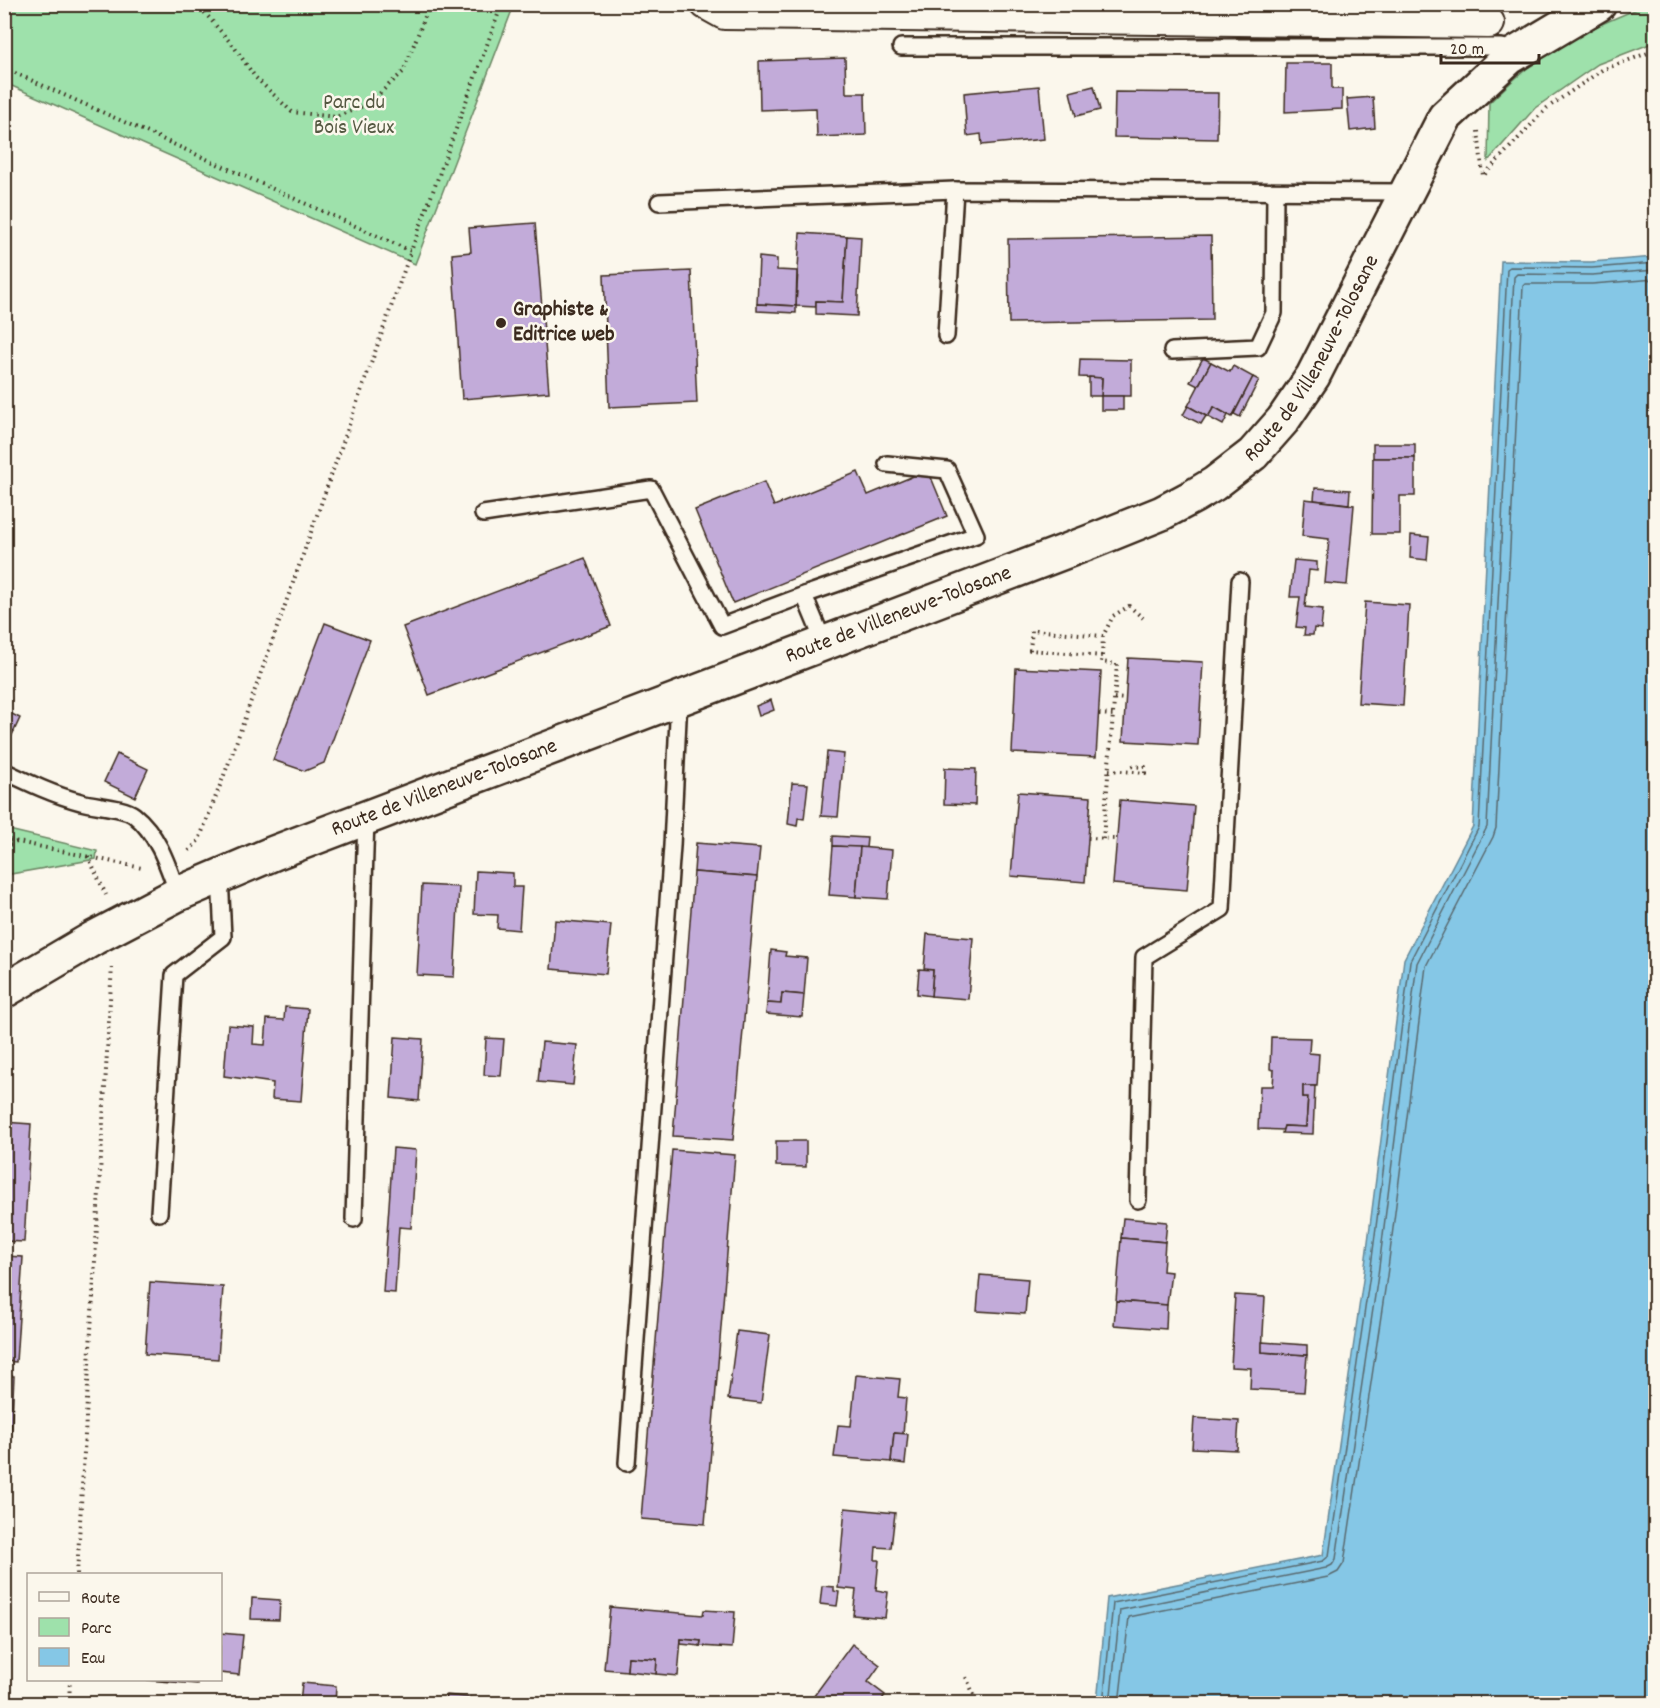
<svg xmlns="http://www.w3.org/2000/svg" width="1660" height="1708" font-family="Dekko,sans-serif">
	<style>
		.green { fill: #9ee1ab; stroke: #6c8664; stroke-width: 1.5 }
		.water { fill: #85c7e6; stroke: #678896; stroke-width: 1.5 }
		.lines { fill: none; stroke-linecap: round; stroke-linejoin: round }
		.shore { stroke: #59696e; stroke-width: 1.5 }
		.building { fill: #c2abd9; stroke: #3b2a1e; stroke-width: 1.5 }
		.service-casing { stroke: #3b2a1e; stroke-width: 20 }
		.minor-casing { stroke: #3b2a1e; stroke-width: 34 }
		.tertiary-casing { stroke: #3b2a1e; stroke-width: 38 }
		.path { stroke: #3b2a1e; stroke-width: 4; stroke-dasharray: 1.5 4.5; stroke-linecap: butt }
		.service { stroke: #fbf7ec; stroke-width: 15 }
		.minor { stroke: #fbf7ec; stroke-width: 30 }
		.tertiary { stroke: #fbf7ec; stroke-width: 33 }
		.poi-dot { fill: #3b2a1e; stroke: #fbf7ec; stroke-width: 2 }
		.labels { text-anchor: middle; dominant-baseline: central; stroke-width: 5; stroke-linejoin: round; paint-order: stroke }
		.park-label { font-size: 22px; fill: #545841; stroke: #fbf7ec }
		.poi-label { font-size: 22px; font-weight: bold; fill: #3b2a1e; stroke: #fbf7ec; text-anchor: start }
		.street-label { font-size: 22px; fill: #3b2a1e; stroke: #fbf7ec }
	</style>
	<rect width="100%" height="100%" fill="#fbf7ec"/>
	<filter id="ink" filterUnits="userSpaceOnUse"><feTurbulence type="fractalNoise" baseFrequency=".0167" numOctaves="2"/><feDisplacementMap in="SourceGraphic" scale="12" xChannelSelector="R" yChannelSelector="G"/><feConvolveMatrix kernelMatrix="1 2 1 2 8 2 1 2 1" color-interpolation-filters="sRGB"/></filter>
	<g filter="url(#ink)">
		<g class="green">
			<path d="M5,4h509v1l-99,259 -410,-181z"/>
			<path d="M1646,5h9v37l-57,22 -63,44 -47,53 1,-58c19,-19 38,-37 61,-51 29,-20 64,-33 96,-47z"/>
			<path d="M5,829l92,22 -1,8 -91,16z"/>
		</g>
		<path class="water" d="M1655,257v1446h-558l10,-105 216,-43 41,-282 40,-314 69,-133 28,-565 90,1z"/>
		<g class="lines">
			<g class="shore">
				<path d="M1103,1704l10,-101 210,-42 6,-5 41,-282 40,-313 69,-134 28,-558 3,-2 82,1 64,-5"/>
				<path d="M1110,1704l10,-94 206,-42 6,-3 4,-6 42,-284 39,-312 70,-136 27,-550 3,-3 75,1 64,-5"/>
				<path d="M1119,1704l10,-87 199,-40 10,-5 6,-9 43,-287 39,-310 67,-129 3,-9 27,-542 2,-2h67l64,-5"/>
			</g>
		</g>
		<g class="building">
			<path d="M845,58l1,35h19l1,42 -49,2 -1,-29 -56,2 -1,-49z"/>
			<path d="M1286,63h46v26h10v20l-57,3z"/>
			<path d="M1039,86l5,53 -62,6 -1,-11 -14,2 -3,-43z"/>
			<path d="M1094,86l6,24 -24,6 -6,-24z"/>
			<path d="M1115,92l103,1 -1,46 -103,-2z"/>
			<path d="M1373,97l2,31 -25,3 -3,-32z"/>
			<path d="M535,223l14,169 -87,7 -10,-145 19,-2 -2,-24z"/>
			<path d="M800,233l47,3 -4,66 -27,-1v6l-20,-1z"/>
			<path d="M847,236l14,1 -4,79 -41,-2v-13l27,1z"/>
			<path d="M1211,236l1,84 -203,3 -1,-84z"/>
			<path d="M759,257l18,2v11l20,1 -1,35 -39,-2z"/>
			<path d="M691,271l6,132 -88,4 -5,-132z"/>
			<path d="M757,304l39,2v7l-39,-2z"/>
			<path d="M1203,358l8,4 -13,24 -8,-4z"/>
			<path d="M1080,359l51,1v36h-30l1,-18 -23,-1z"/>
			<path d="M1211,362l19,10 3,-6 20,11 -21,40 -18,-10 -6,10 -20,-11z"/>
			<path d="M1089,377l13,1 -1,18h-12z"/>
			<path d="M1253,377l6,3 -19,37 -6,-3z"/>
			<rect x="1101" y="396" width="22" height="14"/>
			<path d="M1188,406l18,10 -5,8 -18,-9z"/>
			<path d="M1214,407l14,8 -5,10 -15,-8z"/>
			<rect x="1373" y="444" width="42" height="14"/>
			<path d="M1373,458h42v38h-15v38h-28z"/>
			<path d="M928,470l19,46 -214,87 -38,-93 69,-28 10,24 84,-34 10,23z"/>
			<path d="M1315,488l35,2 -1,14 -35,-4z"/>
			<path d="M1305,499l49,6 -7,80 -22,-2 4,-44 -27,-3z"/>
			<path d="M1411,535l18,2 -2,23 -17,-2z"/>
			<path d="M585,558l26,68 -182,69 -26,-68z"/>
			<path d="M1294,560l23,2v9l-8,-1 -4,37 18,2 -2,20 -7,-1 -1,7h-9l1,-7 -9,-1 4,-30h-10z"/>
			<path d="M1365,602l44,3 -6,101 -45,-3z"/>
			<path d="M325,623l45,17 -46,123 -19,8 -32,-11z"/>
			<path d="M1128,658l75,4 -5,83 -75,-4z"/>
			<path d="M1016,668l85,4 -5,85 -84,-4z"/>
			<path d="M771,700l3,10 -15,6 -3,-10z"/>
			<path d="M4,710l16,8 -6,13 -10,-5z"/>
			<path d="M4,726l10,5 -10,20z"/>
			<path d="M827,752l17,2 -6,63 -17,-1z"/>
			<path d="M117,754l31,15 -13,28 -31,-15z"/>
			<path d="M945,768l31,1 -1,36 -31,-1z"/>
			<path d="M792,783l16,1 -4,35 -6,-1 -1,8 -9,-2z"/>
			<path d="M1018,792l73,5 -6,85 -74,-6z"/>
			<path d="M1120,800l74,6 -7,84 -74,-6z"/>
			<path d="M833,836l34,2 -1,10 -33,-2z"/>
			<path d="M696,843l64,5 -3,29 -63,-5z"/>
			<path d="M833,846l27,1 -4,50 -27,-2z"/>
			<path d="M860,847l32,3 -4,49 -32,-2z"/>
			<path d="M476,871l37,2v14h9l-3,43 -22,-2 1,-13 -24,-1z"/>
			<path d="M694,872l63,5 -24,263 -60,-4z"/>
			<path d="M422,885l37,2 -5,90 -37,-2z"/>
			<path d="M555,920l56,5 -5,49 -55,-5z"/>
			<path d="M927,934l46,4 -5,61 -37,-3 2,-26 -9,-1z"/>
			<path d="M771,950l15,2 -1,4 22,2 -3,37 -22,-2 -1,11 -14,-1z"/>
			<path d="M919,969l14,1 -2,26 -14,-2z"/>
			<path d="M782,993l22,2 -2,22 -36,-3 1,-11 14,1z"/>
			<path d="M285,1007l23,2 -7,92 -29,-2 1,-16 -49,-7 4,-51 26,2 -1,17 12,1 2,-26 17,1z"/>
			<path d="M395,1037l28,2 -4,62 -28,-3z"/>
			<path d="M1271,1037l39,1 -1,15 10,1 -2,32h-14v11h5l-2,30 -22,-1 -1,4 -25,-1 2,-43h13l1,-16 -4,-1z"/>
			<path d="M486,1038l18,1 -3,37 -17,-1z"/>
			<path d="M542,1042l35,3 -4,40 -35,-3z"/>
			<path d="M1303,1086h12l-2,48 -31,-1 2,-7 22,1 2,-30h-5z"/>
			<path d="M4,1122l27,2 -7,118 -20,-1z"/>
			<path d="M776,1141h30v26l-30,-1z"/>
			<path d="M393,1148l23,2 -5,78 -12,-1 -4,66 -12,-1z"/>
			<path d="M672,1150l63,5 -30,369 -64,-5z"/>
			<path d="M1123,1218l44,4 -2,20 -44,-4z"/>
			<path d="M1121,1238l44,4 -2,29 8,1 -4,33 -51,-4z"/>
			<path d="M4,1256l19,1 -7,105 -12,-1z"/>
			<path d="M980,1275l48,4 -3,35 -48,-3z"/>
			<path d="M150,1282l73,5 -5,72 -73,-5z"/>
			<path d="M1235,1295l30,2 -3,55 45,3 -3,37 -54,-3 1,-21 -20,-1z"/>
			<path d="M1116,1301l51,4 -1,24 -52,-4z"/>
			<path d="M737,1331l33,4 -9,68 -33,-4z"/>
			<path d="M1262,1342l45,3v10l-45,-3z"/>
			<path d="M856,1375l44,4 -2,18 8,1 -3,36 -9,-1 -3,29 -57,-5 4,-32 13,1z"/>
			<path d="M4,1376h10l-5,103 -5,-1z"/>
			<path d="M1194,1418l45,3 -2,29 -45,-2z"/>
			<path d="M894,1433l14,1 -3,30 -14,-2z"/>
			<path d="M845,1508l50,5 -4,35 -15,-1 -1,13h4l-3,30 12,2 -3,26 -32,-3 3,-25 -18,-2z"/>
			<path d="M822,1586l12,1v4l5,1 -2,14 -17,-2z"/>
			<path d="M252,1598l28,2 -1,20 -28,-1z"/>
			<path d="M610,1607l93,8 1,-5 31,2 -3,36 -32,-2 1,-5 -20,-2 -3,37 -22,-2 1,-15 -29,-2 -1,14 -23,-2z"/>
			<path d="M220,1633l23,2 -4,40 -19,-2z"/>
			<path d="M681,1639l20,2 -1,5 -19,-2z"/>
			<path d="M852,1644l28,21 -12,17 17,13 -6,9h-71z"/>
			<path d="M628,1657l29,2 -1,15 -29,-3z"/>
			<path d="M146,1680h51v4z"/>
			<path d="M302,1683l34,3 -1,18h-35z"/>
			<path d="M446,1695l86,9h-87z"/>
		</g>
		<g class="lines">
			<g class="service-casing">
				<g id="service">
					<path d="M901,47h601"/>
					<path d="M659,202l296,-12"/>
					<path d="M946,336l9,-146 452,2"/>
					<path d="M1172,351l86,-4 16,-34 1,-121"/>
					<path d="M483,514l168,-25 71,137 82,-31 20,48"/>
					<path d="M804,595l172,-60 -29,-65 -60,-6"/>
					<path d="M4,771c25,12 50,24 77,31 13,4 43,5 53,13 24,19 34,51 44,79"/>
					<path d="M1138,1200l6,-243 78,-48 18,-328"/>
					<path d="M159,1213l15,-238 49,-38 -3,-61"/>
					<path d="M354,1219l12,-402"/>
					<path d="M627,1463l45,-617 7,-148"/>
				</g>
			</g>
			<g class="minor-casing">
				<path id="minor" d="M706,4l18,10 765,9"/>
			</g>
			<g class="tertiary-casing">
				<g id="tertiary">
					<path id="s1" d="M4,991l90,-53 84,-44 96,-41 816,-311 72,-29 32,-17 20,-12 39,-30 30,-34 30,-44 132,-259 65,-60 89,-53"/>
				</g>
			</g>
			<g class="path">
				<path d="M188,4l17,9 30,35 20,29 37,35 44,5 32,-13 35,-32 27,-68"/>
				<path d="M4,68l407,183 91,-247"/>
				<path d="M1478,131l5,45 64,-68 55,-38 54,-20"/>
				<path d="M1102,656l1,-20"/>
				<path d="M1114,698l12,1"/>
				<path d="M1099,714l14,1"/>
				<path d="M1109,770l36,3v-6l-17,-1"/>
				<path d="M1088,838l28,1"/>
				<path d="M4,839l138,29"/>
				<path d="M1103,839l14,-175 -16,-2 1,-6 -72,-6 2,-20 71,6 10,-20 16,-10 14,12"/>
				<path d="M4,847l13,-5"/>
				<path d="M189,851l10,-11 32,-83 180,-506"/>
				<path d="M88,856l18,39"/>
				<path d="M77,1574l35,-609"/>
				<path d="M966,1677l12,27"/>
				<path d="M69,1704l1,-24"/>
			</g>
			<use href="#service" class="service"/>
			<use href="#minor" class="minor"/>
			<use href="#tertiary" class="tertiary"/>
		</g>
	</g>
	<circle class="poi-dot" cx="501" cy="323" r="6"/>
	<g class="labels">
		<g class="park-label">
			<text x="354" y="103">Parc du<tspan x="354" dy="25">Bois Vieux</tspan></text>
		</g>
		<g class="poi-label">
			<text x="513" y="310">Graphiste &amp;<tspan x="513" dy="25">Editrice web</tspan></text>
		</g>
		<g class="street-label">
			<text stroke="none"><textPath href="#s1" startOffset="1476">Route de Villeneuve-Tolosane</textPath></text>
			<text stroke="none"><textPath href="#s1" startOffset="972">Route de Villeneuve-Tolosane</textPath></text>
			<text stroke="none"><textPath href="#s1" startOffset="486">Route de Villeneuve-Tolosane</textPath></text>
		</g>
	</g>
	<rect width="1660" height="1708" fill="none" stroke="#fbf7ec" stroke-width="24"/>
	<rect x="12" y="12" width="1636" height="1684" fill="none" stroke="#3b2a1e" stroke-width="2" filter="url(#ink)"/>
	<rect x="27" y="1573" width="195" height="108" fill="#fbf7ec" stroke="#aea59a" stroke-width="1.5"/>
	<rect x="39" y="1592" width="30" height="9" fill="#fbf7ec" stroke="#aea59a" stroke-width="1.5"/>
	<text x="81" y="1603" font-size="18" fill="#3b2a1e">Route</text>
	<rect x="39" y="1618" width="30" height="18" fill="#9ee1ab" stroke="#aea59a" stroke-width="1.5"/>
	<text x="81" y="1633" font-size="18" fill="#3b2a1e">Parc</text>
	<rect x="39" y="1648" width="30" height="18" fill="#85c7e6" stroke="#aea59a" stroke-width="1.5"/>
	<text x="81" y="1663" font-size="18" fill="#3b2a1e">Eau</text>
	<path d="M1441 54v9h98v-9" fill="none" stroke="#3b2a1e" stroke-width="3"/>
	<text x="1450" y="54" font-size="18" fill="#3b2a1e" stroke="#fbf7ec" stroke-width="4.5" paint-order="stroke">20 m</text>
</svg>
